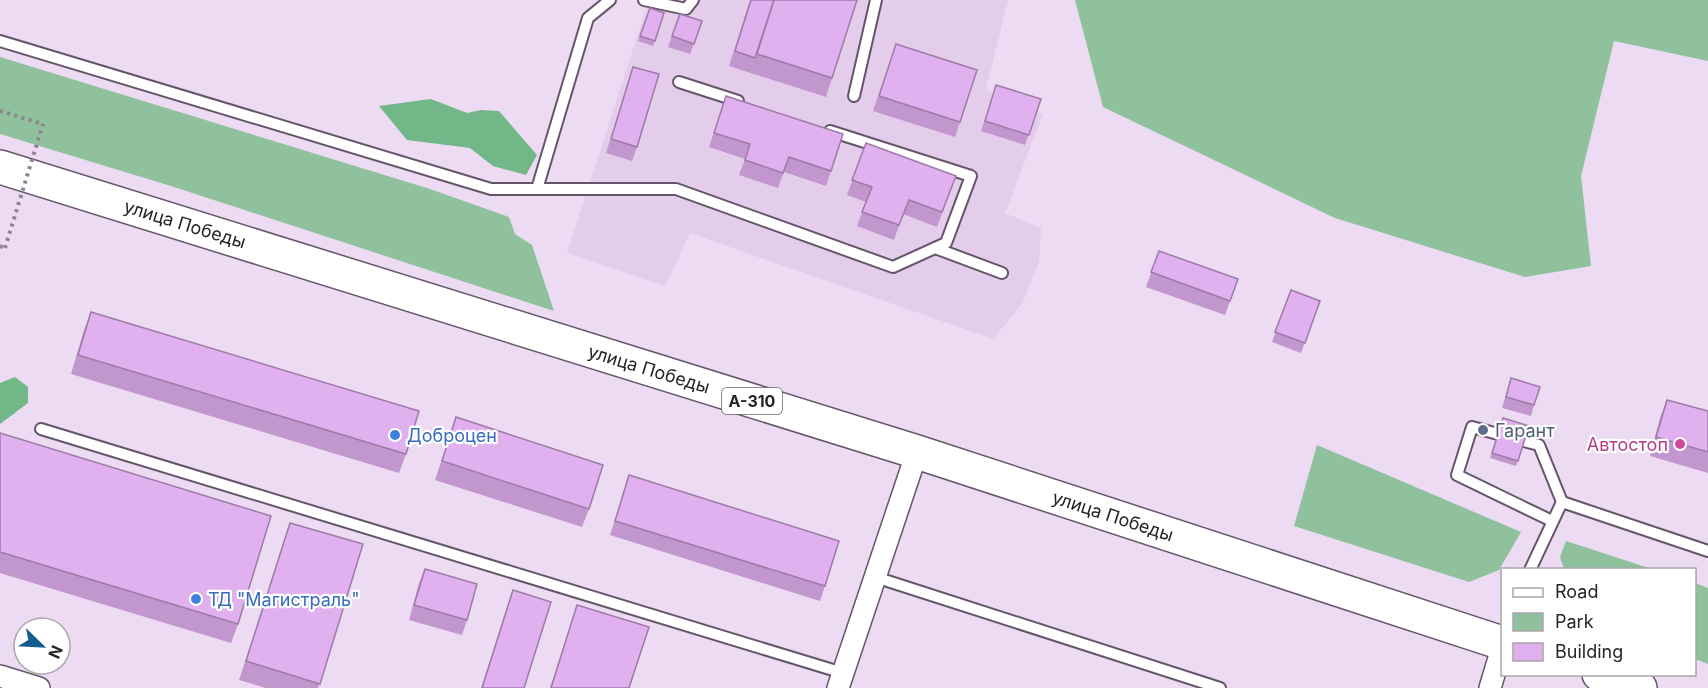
<svg xmlns="http://www.w3.org/2000/svg" width="1708" height="688" font-family="Inter,sans-serif">
	<style>
		.built { fill: #e4cdeb }
		.green { fill: #8ec19c }
		.forest { fill: #71b787 }
		.lines { fill: none; stroke-linecap: round; stroke-linejoin: round }
		.lane-casing { stroke: #65556a; stroke-width: 14 }
		.street-casing { stroke: #65556a; stroke-width: 24 }
		.highway-casing { stroke: #65556a; stroke-width: 36 }
		.path { stroke: #8f8294; stroke-width: 4; stroke-dasharray: 3 4.5; stroke-linecap: butt }
		.lane { stroke: #fff; stroke-width: 10 }
		.street { stroke: #fff; stroke-width: 21 }
		.highway { stroke: #fff; stroke-width: 33 }
		.path-bridge { stroke: #8f8294; stroke-width: 4; stroke-dasharray: 3 4.5; stroke-linecap: butt }
		.wall { fill: #c197ce }
		.building { fill: #e0b0ef; stroke: #9d7ba7; stroke-width: 1.5 }
		.service-dot { fill: #5c6f8a; stroke: #fff; stroke-width: 2 }
		.shop-dot { fill: #3f7fe0; stroke: #fff; stroke-width: 2 }
		.hotel-dot { fill: #d1479c; stroke: #fff; stroke-width: 2 }
		.labels { text-anchor: middle; dominant-baseline: central; stroke-width: 4.5; stroke-linejoin: round; paint-order: stroke }
		.shield { fill: #fff; stroke: #69646b; stroke-width: 1.5 }
		.shield-label { font-size: 16px; font-weight: bold; fill: #29222b }
		.street-label { font-size: 18px; fill: #29222b; stroke: #fff }
		.service-label { font-size: 18px; fill: #4e5e75; stroke: #fff; text-anchor: start }
		.shop-label { font-size: 18px; fill: #366cbe; stroke: #fff; text-anchor: start }
		.hotel-label { font-size: 18px; fill: #b23c85; stroke: #fff; text-anchor: end }
	</style>
	<rect width="100%" height="100%" fill="#eddaf3"/>
	<path class="built" d="M649,0h359l-22,90 57,24 -38,99 36,15 -2,34 -17,42 -29,35 -303,-106 -25,53 -98,-33z"/>
	<g class="green">
		<path d="M1075,0h633v61l-94,-20 -33,135 10,90 -66,11 -190,-59 -232,-111z"/>
		<path d="M0,57l430,132 79,28 6,17 17,11 22,66 -383,-125 -171,-52z"/>
		<path d="M1317,445l204,87 -22,38 -30,12 -175,-56z"/>
		<path d="M1566,541l86,28h-88l-4,-12z"/>
		<path d="M1695,583l13,5v76l-13,-5z"/>
	</g>
	<g class="forest">
		<path d="M431,99l36,14 14,-3 18,1 38,44 -11,20 -33,-9 -23,-18 -63,-8 -28,-34z"/>
		<path d="M15,377l13,10v16l-28,21v-41z"/>
	</g>
	<g class="lines">
		<g class="lane-casing">
			<g id="lane">
				<path d="M644,0l42,9 7,-9"/>
				<path d="M0,41l491,148h46l51,-171 22,-18"/>
				<path d="M679,82l59,19"/>
				<path d="M854,96l22,-96"/>
				<path d="M537,189h139l217,78 53,-24 25,-67 -141,-45"/>
				<path d="M935,248l67,25"/>
				<path d="M41,429l802,244"/>
				<path d="M1552,521l-95,-46 15,-48 67,18 23,57"/>
				<path d="M1530,570l32,-68 146,49"/>
				<path d="M875,577l345,111"/>
			</g>
		</g>
		<g class="street-casing">
			<g id="street">
				<path d="M0,676l39,12"/>
				<path d="M838,688l79,-236"/>
				<path d="M1490,688l12,-40"/>
			</g>
		</g>
		<g class="highway-casing">
			<g id="highway">
				<path d="M0,167l917,285 585,191"/>
				<path d="M1599,674l41,14"/>
			</g>
		</g>
		<g class="path">
			<path d="M0,111l43,13"/>
			<path d="M0,246l5,2"/>
		</g>
		<use href="#lane" class="lane"/>
		<use href="#street" class="street"/>
		<use href="#highway" class="highway"/>
		<path class="path-bridge" d="M5,248l38,-124"/>
	</g>
	<g class="wall">
		<path d="M750,0h107l-31,97 -97,-31z"/>
		<path d="M650,8l14,5 -11,33 -15,-5z"/>
		<path d="M680,14l22,7 -12,33 -22,-7z"/>
		<path d="M896,44l64,78 -5,15 -82,-26z"/>
		<path d="M633,67l4,80 -5,14 -26,-8z"/>
		<path d="M993,95l48,4 -16,46 -44,-14z"/>
		<path d="M726,96l105,75 -5,15 -42,-14 -6,16 -39,-13 6,-16 -36,-12z"/>
		<path d="M866,143l90,33 -19,51 -34,-13 -9,26 -37,-14 9,-24 -19,-7z"/>
		<path d="M1159,251l79,28 -13,36 -79,-28z"/>
		<path d="M1291,290l29,11 -19,52 -29,-11z"/>
		<path d="M91,312l315,142 -7,19 -328,-99 13,-44z"/>
		<path d="M1511,378l23,27 -3,11 -29,-8z"/>
		<path d="M1667,400l41,11v62l-58,-17 10,-38z"/>
		<path d="M456,417l133,92 -7,18 -147,-47z"/>
		<path d="M1503,418l26,8 -13,40 -26,-8z"/>
		<path d="M0,433l238,191 -7,19 -231,-70z"/>
		<path d="M629,475l196,111 -5,15 -210,-66z"/>
		<path d="M290,523l73,21 -45,144h-52l-27,-8z"/>
		<path d="M425,569l42,51 -5,15 -53,-15 10,-37z"/>
		<path d="M513,590l11,98h-43l27,-83z"/>
		<path d="M577,605l52,83h-79z"/>
	</g>
	<g class="building">
		<path d="M751,0h23l-19,58 -20,-7z"/>
		<path d="M774,0h83l-25,78 -75,-24z"/>
		<path d="M650,8l14,5 -9,28 -15,-5z"/>
		<path d="M680,14l22,7 -8,23 -22,-8z"/>
		<path d="M896,44l81,26 -17,52 -81,-26z"/>
		<path d="M633,67l26,7 -22,73 -26,-8z"/>
		<path d="M996,85l45,14 -12,36 -44,-14z"/>
		<path d="M726,96l117,38 -12,37 -42,-14 -6,16 -38,-13 5,-16 -36,-11z"/>
		<path d="M866,143l90,33 -14,36 -33,-12 -10,25 -37,-13 10,-25 -20,-7z"/>
		<path d="M1159,251l79,28 -8,22 -79,-29z"/>
		<path d="M1291,290l29,11 -15,42 -30,-11z"/>
		<path d="M91,312l328,99 -13,43 -328,-99z"/>
		<path d="M1511,378l29,9 -6,18 -28,-8z"/>
		<path d="M1667,400l41,11v41l-52,-15z"/>
		<path d="M456,417l147,48 -14,44 -147,-48z"/>
		<path d="M1503,418l26,8 -11,35 -26,-8z"/>
		<path d="M0,433l271,83 -33,108 -238,-72z"/>
		<path d="M629,475l210,66 -14,45 -210,-65z"/>
		<path d="M290,523l73,21 -43,140 -74,-23z"/>
		<path d="M425,569l52,15 -10,36 -53,-15z"/>
		<path d="M513,590l38,12 -27,86h-42z"/>
		<path d="M577,605l72,22 -20,61h-78z"/>
	</g>
	<circle class="service-dot" cx="1483" cy="430" r="6"/>
	<g class="shop-dot">
		<circle cx="395" cy="435" r="6"/>
		<circle cx="196" cy="599" r="6"/>
	</g>
	<circle class="hotel-dot" cx="1680" cy="444" r="6"/>
	<g class="labels">
		<rect class="shield" x="722" y="388" width="60" height="26" rx="4.5"/>
		<g class="shield-label">
			<text x="752" y="401">А-310</text>
		</g>
		<g class="street-label">
			<text transform="translate(185 224) rotate(17)">улица Победы</text>
			<text transform="translate(649 369) rotate(17)">улица Победы</text>
			<text transform="translate(1113 516) rotate(18)">улица Победы</text>
		</g>
		<g class="service-label">
			<text x="1495" y="430">Гарант</text>
		</g>
		<g class="shop-label">
			<text x="407" y="435">Доброцен</text>
			<text x="208" y="599">ТД "Магистраль"</text>
		</g>
		<g class="hotel-label">
			<text x="1668" y="444">Автостоп</text>
		</g>
	</g>
	<rect x="1501" y="568" width="195" height="108" fill="#ffffff" stroke="#a9a7aa" stroke-width="1.5"/>
	<rect x="1513" y="588" width="30" height="9" fill="#ffffff" stroke="#a9a7aa" stroke-width="1.5"/>
	<text x="1555" y="598" font-size="18" fill="#29222b">Road</text>
	<rect x="1513" y="613" width="30" height="18" fill="#8ec19c" stroke="#a9a7aa" stroke-width="1.5"/>
	<text x="1555" y="628" font-size="18" fill="#29222b">Park</text>
	<rect x="1513" y="643" width="30" height="18" fill="#e0b0ef" stroke="#a9a7aa" stroke-width="1.5"/>
	<text x="1555" y="658" font-size="18" fill="#29222b">Building</text>
	<g transform="translate(42 646) rotate(114)"><circle r="28" fill="#ffffff" stroke="#a9a7aa" stroke-width="1.5"/>
	<path d="M0-4.5L10 22L0 15L-10 22Z" fill="#145b8f"/>
	<text y="-9" font-size="16" font-weight="bold" text-anchor="middle" fill="#29222b">N</text>
	</g>
</svg>
